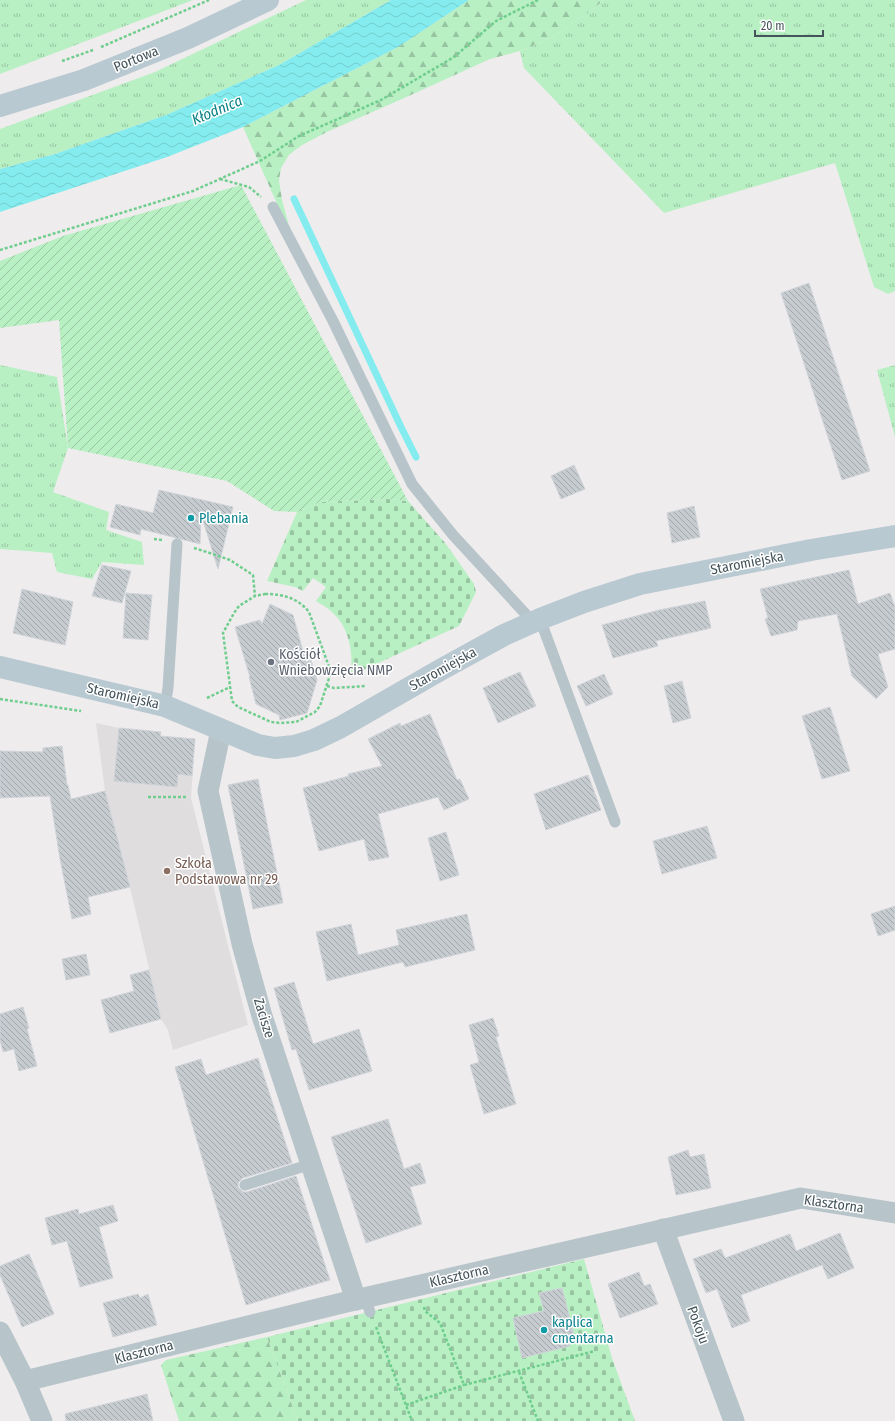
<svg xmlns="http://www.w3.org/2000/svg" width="895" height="1421" font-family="'Fira Sans Condensed',sans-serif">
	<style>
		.education { fill: #e0dddf }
		.grass { fill: url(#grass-tufts) }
		.forest { fill: url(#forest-firs) }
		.cemetery { fill: url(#cemetery-stones) }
		.garden { fill: url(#garden-furrows) }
		.water { fill: url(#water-waves) }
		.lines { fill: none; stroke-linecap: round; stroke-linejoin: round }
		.stream { stroke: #84ecee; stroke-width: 7 }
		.building { fill: url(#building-back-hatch); stroke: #d0d4d9 }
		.path { stroke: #6fce8e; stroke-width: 2.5; stroke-dasharray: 3 2; stroke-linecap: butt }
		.lane { stroke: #b7c4ca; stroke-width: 11 }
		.street { stroke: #b7c4ca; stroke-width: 21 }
		.secondary { stroke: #b9c9d2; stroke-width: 22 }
		.culture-dot { fill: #0f9aa8; stroke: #fff; stroke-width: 1.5 }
		.worship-dot { fill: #6b7280; stroke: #fff; stroke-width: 1.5 }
		.education-dot { fill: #8d6e63; stroke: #fff; stroke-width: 1.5 }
		.labels { text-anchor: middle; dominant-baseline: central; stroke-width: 3; stroke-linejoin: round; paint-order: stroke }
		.street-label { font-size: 14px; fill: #44545a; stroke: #fff }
		.culture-label { font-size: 14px; fill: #0d838f; stroke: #fff; text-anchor: start }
		.worship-label { font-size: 14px; fill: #5b616d; stroke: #fff; text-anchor: start }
		.education-label { font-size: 14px; fill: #785e54; stroke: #fff; text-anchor: start }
		.water-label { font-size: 15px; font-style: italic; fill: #0a8184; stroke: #fff }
	</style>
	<defs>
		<pattern id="grass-tufts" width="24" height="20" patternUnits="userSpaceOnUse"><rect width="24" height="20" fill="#b8f0c3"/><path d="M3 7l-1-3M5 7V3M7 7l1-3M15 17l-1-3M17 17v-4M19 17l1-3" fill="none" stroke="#97c5a1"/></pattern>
		<pattern id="forest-firs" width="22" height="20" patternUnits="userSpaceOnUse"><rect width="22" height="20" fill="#b8f0c3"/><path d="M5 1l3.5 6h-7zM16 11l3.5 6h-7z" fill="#97c5a1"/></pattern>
		<pattern id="cemetery-stones" width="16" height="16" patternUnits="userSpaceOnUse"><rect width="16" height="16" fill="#b8f0c3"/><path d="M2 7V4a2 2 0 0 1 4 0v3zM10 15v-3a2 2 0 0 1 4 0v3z" fill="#97c5a1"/></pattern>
		<pattern id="garden-furrows" width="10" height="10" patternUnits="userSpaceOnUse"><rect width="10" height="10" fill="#b8f0c3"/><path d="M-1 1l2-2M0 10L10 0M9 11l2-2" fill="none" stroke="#97c5a1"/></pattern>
		<pattern id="water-waves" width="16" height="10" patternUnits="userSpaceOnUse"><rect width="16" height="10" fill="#84ecee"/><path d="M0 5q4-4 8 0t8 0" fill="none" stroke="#73ccce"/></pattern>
		<pattern id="building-back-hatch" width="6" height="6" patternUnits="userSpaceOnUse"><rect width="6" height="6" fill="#c6cbd0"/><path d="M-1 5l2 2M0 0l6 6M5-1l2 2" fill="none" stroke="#a2a7ac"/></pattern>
	</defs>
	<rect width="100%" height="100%" fill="#efeced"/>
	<path class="education" d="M96,723l23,5 42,4v4l34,3 -4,59 57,227 -75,25 -5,-20 -7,-11 -31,-132 -25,-96z"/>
	<g class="grass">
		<path d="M0,0h193l-193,74z"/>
		<path d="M306,0h85l-112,65 -113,50 -111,39 -55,15v-40l155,-57z"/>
		<path d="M604,0h291v291l-7,3 -14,-7 -39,-124 -171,50 -140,-145 -4,-17 33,-14 36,-25z"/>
		<path d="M0,365l57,12 11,71 -15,44 56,20 -3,18 36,12 2,23 -42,-3 -10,17 -35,-7 -5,-19 -52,-4z"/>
		<path d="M895,365v72l-18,-67z"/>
	</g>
	<g class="forest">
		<path d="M469,0h135l-15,12 -36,25 -33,14 -30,8 -88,40 -73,32 -27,14 -13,10 -8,13 -2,12 3,20 11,40 -50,-113 155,-80z"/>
		<path d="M267,1337l31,84h-119l-18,-56 5,-5z"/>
	</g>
	<g class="cemetery">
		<path d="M388,499l20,2 38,43 28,40 2,8 -17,34 -109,50c4,-20 0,-47 -16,-62 -4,-5 -12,-9 -18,-13l10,-14 -13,-9 -10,13 -8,-4 -28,-6 30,-69 23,-10z"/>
		<path d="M584,1259l28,99 23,63h-337l-31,-84z"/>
	</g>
	<path class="garden" d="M241,185l167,316 -20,-2 -68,3 -23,10 -23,-1 -47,-30 -159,-33 -9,-128 -59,8v-67l63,-25z"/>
	<path class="water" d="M391,0h78l-71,47 -155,80 -76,30 -167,55v-43l55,-15 111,-39 113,-50z"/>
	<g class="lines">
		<path class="stream" d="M294,199l107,228 15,30"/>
	</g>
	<g class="building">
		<path d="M809,283l61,188 -28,9 -61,-187z"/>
		<path d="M574,465l11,24 -24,10 -10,-23z"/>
		<path d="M159,490l74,17 -15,62 -17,-55 -1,30 -59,-15 -1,6 -30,-8 6,-23 37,9z"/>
		<path d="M694,506l6,31 -28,6 -5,-30z"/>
		<path d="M102,565l29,6 -9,32 -30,-7z"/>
		<path d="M849,570l9,34 32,-11 5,14v42l-17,5 10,33 -12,12 -24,-23 -15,-62 -39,7 -1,9 -26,6 -6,-17 3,-1 -8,-29z"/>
		<path d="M22,589l51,13 -8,43 -52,-12z"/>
		<path d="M126,593l26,2 -4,45 -25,-2z"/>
		<path d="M705,601l6,27 -55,13 2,5 -45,12 -11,-33 57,-15z"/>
		<path d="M270,604l23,11 13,47 5,-2 6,20 -10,33 -27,7 -1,-5 -23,-11 -7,-27h1l-15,-50 25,-7 2,4z"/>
		<path d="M520,672l16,34 -38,17 -15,-35z"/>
		<path d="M604,674l9,20 -27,12 -9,-20z"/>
		<path d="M682,681l9,37 -18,5 -9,-37z"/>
		<path d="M830,707l20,64 -28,8 -20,-63z"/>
		<path d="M430,714l27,66 3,-1 9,20 -25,11 -6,-13 -60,17 11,43 -20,4 -5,-22 -45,12 -16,-63 46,-12 -1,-2 34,-8 -14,-27 32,-16 1,3z"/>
		<path d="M119,728l42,4 -1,4 35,3 -3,37 -14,-2 -1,13 -63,-6z"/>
		<path d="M62,746l5,39h1l3,14 34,-8 25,96 -42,10 3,17 -19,5 -12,-60 -10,-63 -50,2v-47l43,1v-4z"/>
		<path d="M588,775l13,35 -55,20 -12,-36z"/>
		<path d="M258,779l25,124 -30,6 -25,-124z"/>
		<path d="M707,826l10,32 -55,16 -9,-33z"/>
		<path d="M446,832l13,43 -19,6 -12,-43z"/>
		<path d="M895,906v24l-17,6 -7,-22z"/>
		<path d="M467,914l8,36 -70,17 -2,-5 -76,19 -11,-49 35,-8 7,31 41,-10 -3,-15z"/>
		<path d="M86,954l4,21 -24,5 -4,-21z"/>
		<path d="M149,970l12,49 -51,14 -9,-33 33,-9 -4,-16z"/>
		<path d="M294,982l19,62 46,-15 13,42 -63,19 -13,-41 -4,1 -18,-62z"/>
		<path d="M23,1007l6,21 -2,1 10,37 -18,5 -5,-22 -11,3 -3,-12v-26z"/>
		<path d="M493,1018l6,18 -3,1 20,67 -32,10 -14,-49 9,-3 -10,-37z"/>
		<path d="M258,1058l34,105 -49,15 -5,5v4l5,5h4l49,-16 34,104 -84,25 -71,-238 26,-8 5,16z"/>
		<path d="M388,1119l16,50 16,-6 6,20 -16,4 12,37 -56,19 -35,-106z"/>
		<path d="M688,1150l2,7 14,-3 7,34 -35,7 -8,-38z"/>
		<path d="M113,1205l5,16 -19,6 14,51 -33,9 -13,-46 -15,4 -7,-27 33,-9 1,5z"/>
		<path d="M840,1233l14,35 -26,11 -6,-14 -81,30 9,26 -18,7 -15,-39 -11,4 -13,-34 28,-10 4,9 65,-24 6,17z"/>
		<path d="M29,1254l25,60 -32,13 -22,-52v-9z"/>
		<path d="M639,1272l5,14 6,-2 8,20 -38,14 -12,-34z"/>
		<path d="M562,1288l14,54 -7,1 1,3 -48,12 -9,-40 31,-7 -5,-18z"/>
		<path d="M138,1294l2,4 8,-4 9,31 -44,12 -10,-34z"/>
		<path d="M147,1394l6,27h-87l-1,-7z"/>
	</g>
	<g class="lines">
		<g class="path">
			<path d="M101,47l108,-47"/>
			<path d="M62,61l31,-11"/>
			<path d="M220,179l29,8 12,10"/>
			<path d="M0,250l193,-59 67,-30 39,-25 82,-36 73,-43 42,-36 42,-21"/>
			<path d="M154,539l8,1"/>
			<path d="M194,548l13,4 23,8 23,15 2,21"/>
			<path d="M265,594c18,0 33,4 44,18l22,60 -11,34 -5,6 -19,10 -16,1 -9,-1 -33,-15 -6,-6 -9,-68 11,-20 5,-7 16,-10z"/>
			<path d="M327,686l7,2 32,-2"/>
			<path d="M207,698l23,-11"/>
			<path d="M0,699l81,12"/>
			<path d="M148,797h39"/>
			<path d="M424,1307l1,4 15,12 24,62 131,-34"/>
			<path d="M376,1327l36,94"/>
			<path d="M519,1372l19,49"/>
			<path d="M406,1405l58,-20"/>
		</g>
		<g class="lane">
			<path d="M273,207l60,114 79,163 41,51 80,87"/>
			<path d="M540,619l75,203"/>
			<path d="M165,706l3,-18 9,-144"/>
			<path d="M245,1185l66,-21"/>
			<path d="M365,1298l5,14"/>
		</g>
		<g class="street">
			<path d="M221,730l-13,61 34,153 20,72 94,284"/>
			<path d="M663,1229l71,192"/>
			<path d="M0,1332l25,49 17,40"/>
			<path d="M25,1381l317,-78 459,-105 94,15"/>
		</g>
		<g class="secondary">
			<path d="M0,106l84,-26 104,-42 80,-38"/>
			<path d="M0,667l165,39 93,39 17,3 19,-2 20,-6 27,-13 101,-58 62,-34 36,-16 44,-17 56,-18 171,-34 84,-14"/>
		</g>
	</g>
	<g class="culture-dot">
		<circle cx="191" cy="518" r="4"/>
		<circle cx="544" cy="1330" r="4"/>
	</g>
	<circle class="worship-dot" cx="271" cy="662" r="4"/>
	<circle class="education-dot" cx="167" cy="871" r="4"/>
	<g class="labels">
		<g class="street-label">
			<text transform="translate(136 59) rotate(-22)">Portowa</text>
			<text transform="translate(747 563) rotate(-11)">Staromiejska</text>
			<text transform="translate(443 669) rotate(-29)">Staromiejska</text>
			<text transform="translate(123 696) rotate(13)">Staromiejska</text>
			<text transform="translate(264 1018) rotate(73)">Zacisze</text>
			<text transform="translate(834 1204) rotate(8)">Klasztorna</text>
			<text transform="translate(459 1276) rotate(-13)">Klasztorna</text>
			<text transform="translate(698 1325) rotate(70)">Pokoju</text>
			<text transform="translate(144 1352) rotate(-14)">Klasztorna</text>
		</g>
		<g class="culture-label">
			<text x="199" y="518">Plebania</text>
			<text x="552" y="1322">kaplica<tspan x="552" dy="16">cmentarna</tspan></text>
		</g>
		<g class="worship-label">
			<text x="279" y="654">Kościół<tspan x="279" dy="16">Wniebowzięcia NMP</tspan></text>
		</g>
		<g class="education-label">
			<text x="175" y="863">Szkoła<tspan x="175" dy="16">Podstawowa nr 29</tspan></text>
		</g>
		<g class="water-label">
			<text transform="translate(217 110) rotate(-23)">Kłodnica</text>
		</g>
	</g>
	<path d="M755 30v6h68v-6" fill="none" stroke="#44545a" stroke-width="2"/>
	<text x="761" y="30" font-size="12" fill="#44545a" stroke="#ffffff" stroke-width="3" paint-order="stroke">20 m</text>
</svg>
